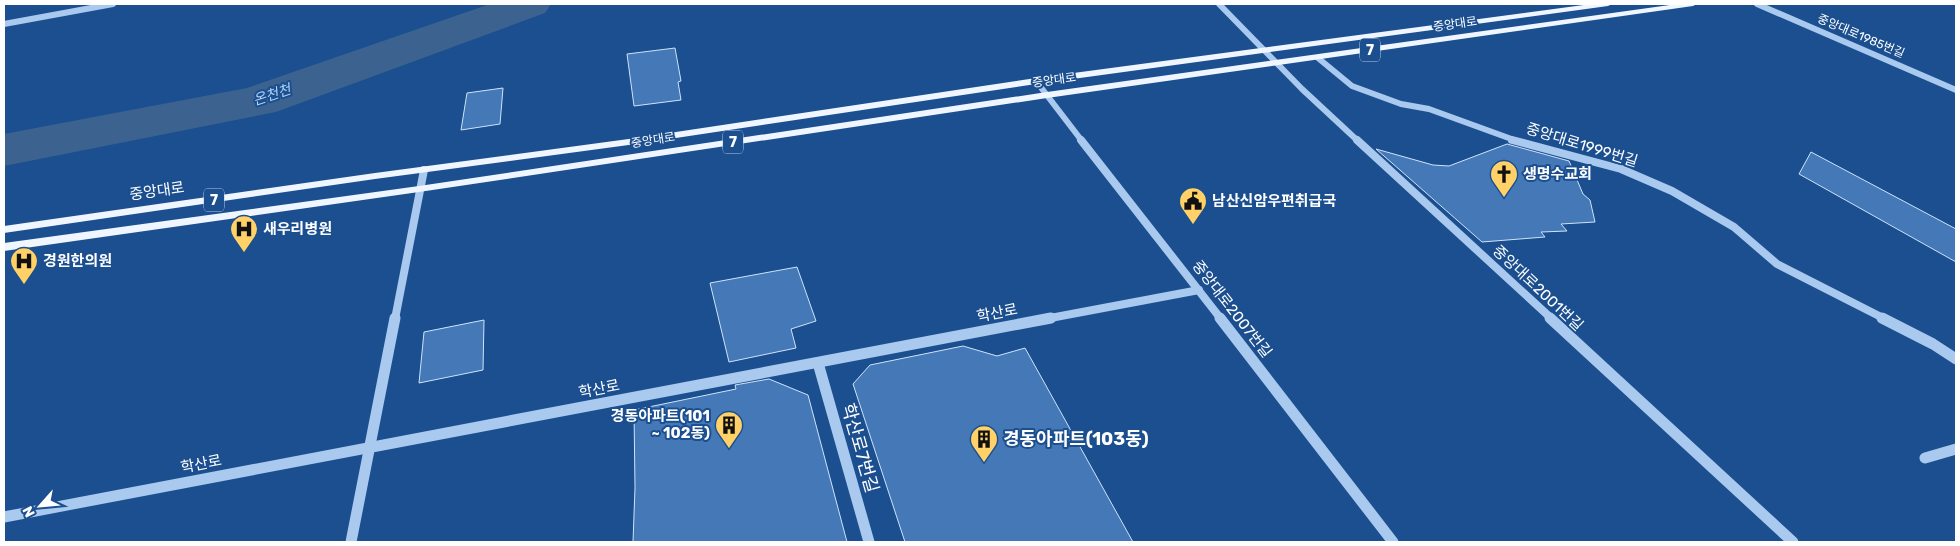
<svg xmlns="http://www.w3.org/2000/svg" width="1960" height="546" font-family="Rubik,'Noto Sans KR',sans-serif">
	<style>
		.lines { fill: none; stroke-linecap: round; stroke-linejoin: round }
		.river { fill: #3c6290; fill-rule: evenodd }
		.building { fill: #4478b7; stroke: #cfe3fa }
		.minor-far2 { stroke: #a9c9ee; stroke-width: 6 }
		.minor-far1 { stroke: #a9c9ee; stroke-width: 8 }
		.minor { stroke: #a9c9ee; stroke-width: 11 }
		.major { fill: #f0f6ff; fill-rule: evenodd }
		.labels { text-anchor: middle; dominant-baseline: central; stroke-width: 4; stroke-linejoin: round; paint-order: stroke }
		.far-street-label { font-size: 12px; fill: #fff; stroke: #1b4f8f }
		.shield { fill: #1b4f8f; stroke: #bbcadd; stroke-width: 1 }
		.shield-label { font-size: 14px; font-weight: bold; fill: #fff }
		.far-water-label { font-size: 14px; font-style: italic; fill: #b5d3f5; stroke: #1b4f8f }
		.street-label { font-size: 15px; fill: #fff; stroke: #1b4f8f }
		.poi-label { font-size: 15px; font-weight: bold; fill: #fff; stroke: #1b4f8f; text-anchor: start }
		.near-poi-label { font-size: 18px; font-weight: bold; fill: #fff; stroke: #1b4f8f; text-anchor: start }
		.near-street-label { font-size: 18px; fill: #fff; stroke: #1b4f8f }
	</style>
	<rect width="100%" height="100%" fill="#1b4f8f"/>
	<g class="lines">
		<path class="river" d="M490,4h61l-6,9 -269,99 -272,54v-32l243,-46z"/>
	</g>
	<g class="building">
		<path d="M675,48l6,33 -3,1 3,18 -47,6 -7,-52z"/>
		<path d="M503,88l-3,36 -39,6 6,-37z"/>
		<path d="M1507,144l62,17 14,33 7,6 5,22 -34,2 6,7 -26,1 4,5 -63,5 -106,-93 57,16 16,1z"/>
		<path d="M1811,152l145,77v33l-157,-88z"/>
		<path d="M797,267l19,54 -25,8 5,19 -67,14 -19,-79z"/>
		<path d="M484,320l-1,50 -64,13 5,-51z"/>
		<path d="M963,346l34,10 28,-8 108,194h-228l-52,-158 17,-19z"/>
		<path d="M769,379l39,16 39,147h-214l2,-54 -1,-78 102,-21 -1,-4z"/>
	</g>
	<g class="lines">
		<g class="minor-far2">
			<path d="M1219,4l83,85 56,52"/>
			<path d="M1757,4l199,86"/>
			<path d="M4,24l109,-20"/>
			<path d="M1318,58l34,28 49,18 28,5 88,32"/>
			<path d="M1036,81l46,60"/>
		</g>
		<g class="minor-far1">
			<path d="M1081,140l140,179"/>
			<path d="M1357,140l195,179"/>
			<path d="M1512,140l109,29 51,22 62,36 43,37 108,55"/>
			<path d="M395,319l29,-149"/>
			<path d="M1045,319l154,-29"/>
		</g>
		<g class="minor">
			<path d="M1220,318l173,224"/>
			<path d="M1550,318l243,224"/>
			<path d="M1882,318l51,26 23,15"/>
			<path d="M818,363l51,179"/>
			<path d="M1925,458l31,-9"/>
			<path d="M4,517l1047,-199"/>
			<path d="M351,542l44,-224"/>
		</g>
		<g class="major">
			<path d="M1591,4h21l-4,2 -572,78 -400,60 -261,35 -371,54v-7l371,-53 261,-35 400,-60z"/>
			<path d="M1677,4h20l-4,2 -646,92 -628,94 -415,59v-8l415,-57 628,-94z"/>
		</g>
	</g>
	<defs>
		<g id="church-pin" transform="scale(1.4375)"><path d="M0 17L-7.5 6A9.5 9.5 0 1 1 7.5 6Z" fill="#ffd166" stroke="#1b4f8f"/><path d="M-1.2-6h2.4v3.5h3.3v2.4h-3.3V6h-2.4V-.1h-3.3v-2.4h3.3Z" fill="#111"/></g>
		<g id="civic-pin" transform="scale(1.4375)"><path d="M0 17L-7.5 6A9.5 9.5 0 1 1 7.5 6Z" fill="#ffd166" stroke="#1b4f8f"/><path d="M-.6-6.5H3V-4.5H.6V-3L4-1V1h2V6H-6V1h2V-1L-.6-3ZM-1.2 2.5V6h2.4V2.5Z" fill="#111"/></g>
		<g id="hospital-pin" transform="scale(1.4375)"><path d="M0 17L-7.5 6A9.5 9.5 0 1 1 7.5 6Z" fill="#ffd166" stroke="#1b4f8f"/><path d="M-5-5h3v3.5h4V-5h3V5h-3V1.5h-4V5h-3Z" fill="#111"/></g>
		<g id="building-pin" transform="scale(1.4375)"><path d="M0 17L-7.5 6A9.5 9.5 0 1 1 7.5 6Z" fill="#ffd166" stroke="#1b4f8f"/><path d="M-4-6H4V6H1V3H-1V6H-4ZM-2.5-4.3h1.7v1.8h-1.7ZM.8-4.3h1.7v1.8H.8ZM-2.5-1h1.7V.8h-1.7ZM.8-1h1.7V.8H.8Z" fill="#111"/></g>
	</defs>
	<g fill-rule="evenodd">
		<use href="#church-pin" x="1504" y="174"/>
		<use href="#civic-pin" x="1193" y="201"/>
		<use href="#hospital-pin" x="244" y="229"/>
		<use href="#hospital-pin" x="24" y="261"/>
		<use href="#building-pin" x="729" y="425"/>
		<use href="#building-pin" x="984" y="439"/>
	</g>
	<g class="labels">
		<g class="far-street-label">
			<text transform="translate(1455 24) rotate(-8)">중앙대로</text>
			<text transform="translate(1861 36) rotate(23)">중앙대로1985번길</text>
			<text transform="translate(1054 80) rotate(-8)">중앙대로</text>
			<text transform="translate(653 140) rotate(-9)">중앙대로</text>
		</g>
		<g class="shield">
			<rect x="1360" y="38.5" width="20" height="23" rx="4"/>
			<rect x="723" y="130.5" width="20" height="23" rx="4"/>
			<rect x="204" y="188.5" width="20" height="23" rx="4"/>
		</g>
		<g class="shield-label">
			<text x="1370" y="50">7</text>
			<text x="733" y="142">7</text>
			<text x="214" y="200">7</text>
		</g>
		<g class="far-water-label">
			<text transform="translate(272 95) rotate(-18)">온천천</text>
		</g>
		<g class="street-label">
			<text transform="translate(1582 145) rotate(17)">중앙대로1999번길</text>
			<text transform="translate(157 191) rotate(-8)">중앙대로</text>
			<text transform="translate(1538 288) rotate(43)">중앙대로2001번길</text>
			<text transform="translate(1232 309) rotate(52)">중앙대로2007번길</text>
			<text transform="translate(997 313) rotate(-11)">학산로</text>
			<text transform="translate(599 389) rotate(-11)">학산로</text>
			<text transform="translate(201 464) rotate(-11)">학산로</text>
		</g>
		<g class="poi-label">
			<text x="1523" y="174">생명수교회</text>
			<text x="1212" y="201">남산신암우편취급국</text>
			<text x="263" y="229">새우리병원</text>
			<text x="43" y="261">경원한의원</text>
			<text x="710" y="416" text-anchor="end">경동아파트(101<tspan x="710" dy="17">~ 102동)</tspan></text>
		</g>
		<g class="near-poi-label">
			<text x="1003" y="439">경동아파트(103동)</text>
		</g>
		<g class="near-street-label">
			<text transform="translate(860 448) rotate(74)">학산로7번길</text>
		</g>
	</g>
	<rect width="1960" height="546" fill="none" stroke="#ffffff" stroke-width="10"/>
	<g transform="translate(40 506) rotate(243)" stroke="#1b4f8f" stroke-width="4" paint-order="stroke">
	<path d="M0-4L9 19L0 12L-9 19Z" fill="#ffffff"/>
	<text y="-8" font-size="14" font-weight="bold" text-anchor="middle" fill="#ffffff">N</text>
	</g>
</svg>
